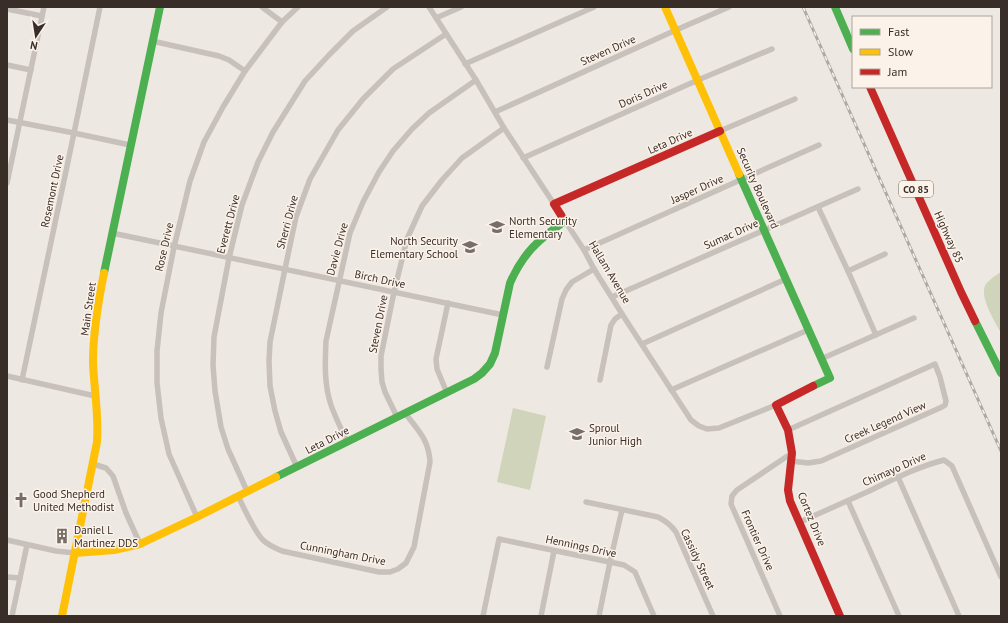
<svg xmlns="http://www.w3.org/2000/svg" width="1008" height="623" font-family="'PT Sans',sans-serif">
	<style>
		.green { fill: #d0d4bb }
		.lines { fill: none; stroke-linecap: round; stroke-linejoin: round }
		.street { stroke: #c8c0ba; stroke-width: 5.5 }
		.fast { stroke: #4caf50; stroke-width: 8 }
		.slow { stroke: #ffc107; stroke-width: 8 }
		.jam { stroke: #c62828; stroke-width: 8 }
		.rail-casing { stroke: #afa9a5; stroke-width: 3 }
		.rail { stroke: #fbf2e9; stroke-width: 1.5; stroke-dasharray: 4.5; stroke-linecap: butt }
		.labels { text-anchor: middle; dominant-baseline: central; stroke-width: 3; stroke-linejoin: round; paint-order: stroke }
		.shield { fill: #fbf2e9; stroke: #736862; stroke-width: 1 }
		.shield-label { font-size: 10px; font-weight: bold; fill: #392d28 }
		.street-label { font-size: 11px; fill: #392d28; stroke: #fbf2e9 }
		.poi-label { font-size: 11px; fill: #392d28; stroke: #fbf2e9; text-anchor: start }
	</style>
	<rect width="100%" height="100%" fill="#eee8e2"/>
	<g class="green">
		<path d="M1001,272v61c-6,-11 -23,-38 -15,-49 4,-5 10,-9 15,-12z"/>
		<path d="M513,408l33,8 -16,74 -33,-8z"/>
	</g>
	<g class="lines">
		<g class="street">
			<path d="M262,7l20,15"/>
			<path d="M429,7l47,73 28,48 50,76"/>
			<path d="M7,9l35,7"/>
			<path d="M436,18l25,-11"/>
			<path d="M152,41l67,15 10,4 16,11"/>
			<path d="M465,64l129,-57"/>
			<path d="M7,65l24,5"/>
			<path d="M495,112l181,-82 53,-23"/>
			<path d="M7,120l67,13 56,12"/>
			<path d="M720,131l75,-32"/>
			<path d="M523,158l175,-78 74,-31"/>
			<path d="M7,183l37,-176"/>
			<path d="M818,207l30,64 28,64"/>
			<path d="M565,221l19,29 10,19 28,45 69,106 8,6 8,3 12,-1 57,-23"/>
			<path d="M112,233l391,82"/>
			<path d="M584,250l163,-73 72,-32"/>
			<path d="M848,271l37,-17"/>
			<path d="M612,297l246,-108"/>
			<path d="M642,344l144,-65"/>
			<path d="M821,359l93,-41"/>
			<path d="M547,367l15,-68 4,-9 6,-8 22,-13"/>
			<path d="M7,376l88,20"/>
			<path d="M22,380l52,-247 26,-126"/>
			<path d="M600,380l11,-55 4,-6 7,-5"/>
			<path d="M671,390l137,-60"/>
			<path d="M447,393l-10,-24 -1,-10 12,-56"/>
			<path d="M397,417l-12,-25 -3,-10 -1,-13v-13l13,-64 13,-53 15,-33 20,-26 20,-22 42,-30"/>
			<path d="M788,430l147,-66 5,13 6,24 -1,4 -3,2 -121,54 -13,2 -17,-2"/>
			<path d="M347,442c-5,-12 -12,-25 -16,-37 -7,-21 -6,-42 -5,-64l24,-108 13,-31 16,-30 14,-21 19,-22 17,-16 47,-33"/>
			<path d="M93,464l13,4 7,8 13,37 14,31"/>
			<path d="M297,467l-16,-35 -6,-21 -5,-25 -1,-25 1,-19 15,-73 11,-52 14,-38 28,-49 25,-31 30,-30 53,-35"/>
			<path d="M898,477l61,139"/>
			<path d="M247,491l-19,-42 -7,-22 -6,-36 -2,-26 1,-28 15,-79 13,-53 16,-43 15,-30 32,-51 24,-26 24,-24 34,-24"/>
			<path d="M238,496c6,12 16,35 25,44 5,5 12,8 19,11l97,21h11l8,-3 8,-6 8,-16 16,-85c-1,-22 -12,-32 -25,-49"/>
			<path d="M848,501l51,115"/>
			<path d="M586,502l72,15c8,4 13,8 18,15l37,84"/>
			<path d="M197,517l-28,-63 -8,-36 -4,-35v-32l4,-38 13,-66 16,-66 14,-39 19,-35 22,-36 37,-49 16,-15"/>
			<path d="M800,522c22,-10 45,-20 67,-30 25,-12 50,-25 77,-32l8,6 49,111"/>
			<path d="M7,540l49,11 19,2"/>
			<path d="M7,577l13,1 7,-33"/>
			<path d="M12,616l8,-38"/>
			<path d="M483,616l16,-77 125,26 11,7 19,44"/>
			<path d="M541,616l13,-65"/>
			<path d="M599,616l11,-54 12,-52"/>
			<path d="M780,616l-49,-112 1,-8 5,-6 55,-37"/>
		</g>
		<g class="fast">
			<path d="M835,7l18,42"/>
			<path d="M739,174l91,204 -17,8"/>
			<path d="M104,273l56,-266"/>
			<path d="M975,321l26,52"/>
			<path d="M276,477l198,-98 8,-6 8,-9 5,-11 15,-70c13,-30 29,-44 55,-62l-4,-6"/>
		</g>
		<g class="slow">
			<path d="M665,7l74,167"/>
			<path d="M75,553l39,-3 26,-6 57,-27 79,-40"/>
			<path d="M62,616l35,-174c2,-27 -3,-53 -4,-80 0,-30 5,-59 11,-89"/>
		</g>
		<g class="jam">
			<path d="M870,87l91,205 14,29"/>
			<path d="M561,215l-7,-11 166,-73"/>
			<path d="M813,386l-37,19 12,25 4,23 -4,37 2,11 50,115"/>
		</g>
		<g class="rail-casing">
			<path id="rail" d="M803,7l198,444"/>
		</g>
		<use href="#rail" class="rail"/>
	</g>
	<defs>
		<g id="school-bare" transform="scale(1.2)"><path d="M0-5L7-2L0 1L-7-2ZM-4 1L0 2.5L4 1V4Q0 6-4 4Z" fill="#786e69" stroke="#fbf2e9" stroke-width="2.5" paint-order="stroke"/></g>
		<g id="church-bare" transform="scale(1.2)"><path d="M-1.2-6h2.4v3.5h3.3v2.4h-3.3V6h-2.4V-.1h-3.3v-2.4h3.3Z" fill="#786e69" stroke="#fbf2e9" stroke-width="2.5" paint-order="stroke"/></g>
		<g id="building-bare" transform="scale(1.2)"><path d="M-4-6H4V6H1V3H-1V6H-4ZM-2.5-4.3h1.7v1.8h-1.7ZM.8-4.3h1.7v1.8H.8ZM-2.5-1h1.7V.8h-1.7ZM.8-1h1.7V.8H.8Z" fill="#786e69" stroke="#fbf2e9" stroke-width="2.5" paint-order="stroke"/></g>
	</defs>
	<g fill-rule="evenodd">
		<use href="#school-bare" x="497" y="227"/>
		<use href="#school-bare" x="470" y="247"/>
		<use href="#school-bare" x="577" y="434"/>
		<use href="#church-bare" x="21" y="500"/>
		<use href="#building-bare" x="62" y="536"/>
	</g>
	<g class="labels">
		<rect class="shield" x="899" y="181" width="34" height="16" rx="3"/>
		<g class="shield-label">
			<text x="916" y="189">CO 85</text>
		</g>
		<g class="street-label">
			<text transform="translate(608 50) rotate(-24)">Steven Drive</text>
			<text transform="translate(643 94) rotate(-24)">Doris Drive</text>
			<text transform="translate(670 141) rotate(-24)">Leta Drive</text>
			<text transform="translate(758 188) rotate(66)">Security Boulevard</text>
			<text transform="translate(697 189) rotate(-24)">Jasper Drive</text>
			<text transform="translate(52 191) rotate(-78)">Rosemont Drive</text>
			<text transform="translate(287 222) rotate(-75)">Sherri Drive</text>
			<text transform="translate(228 224) rotate(-75)">Everett Drive</text>
			<text transform="translate(731 234) rotate(-24)">Sumac Drive</text>
			<text transform="translate(949 237) rotate(66)">Highway 85</text>
			<text transform="translate(164 247) rotate(-77)">Rose Drive</text>
			<text transform="translate(337 249) rotate(-75)">Davie Drive</text>
			<text transform="translate(610 272) rotate(59)">Hallam Avenue</text>
			<text transform="translate(380 279) rotate(12)">Birch Drive</text>
			<text transform="translate(88 309) rotate(-82)">Main Street</text>
			<text transform="translate(378 324) rotate(-79)">Steven Drive</text>
			<text transform="translate(885 422) rotate(-24)">Creek Legend View</text>
			<text transform="translate(327 440) rotate(-27)">Leta Drive</text>
			<text transform="translate(894 469) rotate(-24)">Chimayo Drive</text>
			<text transform="translate(812 519) rotate(68)">Cortez Drive</text>
			<text transform="translate(758 540) rotate(66)">Frontier Drive</text>
			<text transform="translate(581 546) rotate(12)">Hennings Drive</text>
			<text transform="translate(343 553) rotate(11)">Cunningham Drive</text>
			<text transform="translate(698 559) rotate(65)">Cassidy Street</text>
		</g>
		<g class="poi-label">
			<text x="509" y="221">North Security<tspan x="509" dy="13">Elementary</tspan></text>
			<text x="458" y="241" text-anchor="end">North Security<tspan x="458" dy="13">Elementary School</tspan></text>
			<text x="589" y="428">Sproul<tspan x="589" dy="13">Junior High</tspan></text>
			<text x="33" y="494">Good Shepherd<tspan x="33" dy="13">United Methodist</tspan></text>
			<text x="74" y="530">Daniel L<tspan x="74" dy="13">Martinez DDS</tspan></text>
		</g>
	</g>
	<rect width="1008" height="623" fill="none" stroke="#392d28" stroke-width="16"/>
	<rect x="852" y="16" width="140" height="72" fill="#fbf2e9" stroke="#ada39c"/>
	<rect x="860" y="29" width="20" height="6" fill="#4caf50" stroke="#ada39c"/>
	<text x="888" y="36" font-size="12" fill="#392d28">Fast</text>
	<rect x="860" y="49" width="20" height="6" fill="#ffc107" stroke="#ada39c"/>
	<text x="888" y="56" font-size="12" fill="#392d28">Slow</text>
	<rect x="860" y="69" width="20" height="6" fill="#c62828" stroke="#ada39c"/>
	<text x="888" y="76" font-size="12" fill="#392d28">Jam</text>
	<g transform="translate(36 36) rotate(192)" stroke="#fbf2e9" stroke-width="3" paint-order="stroke">
	<path d="M0-3L7 15L0 10L-7 15Z" fill="#392d28"/>
	<text y="-6" font-size="11" font-weight="bold" text-anchor="middle" fill="#392d28">N</text>
	</g>
</svg>
